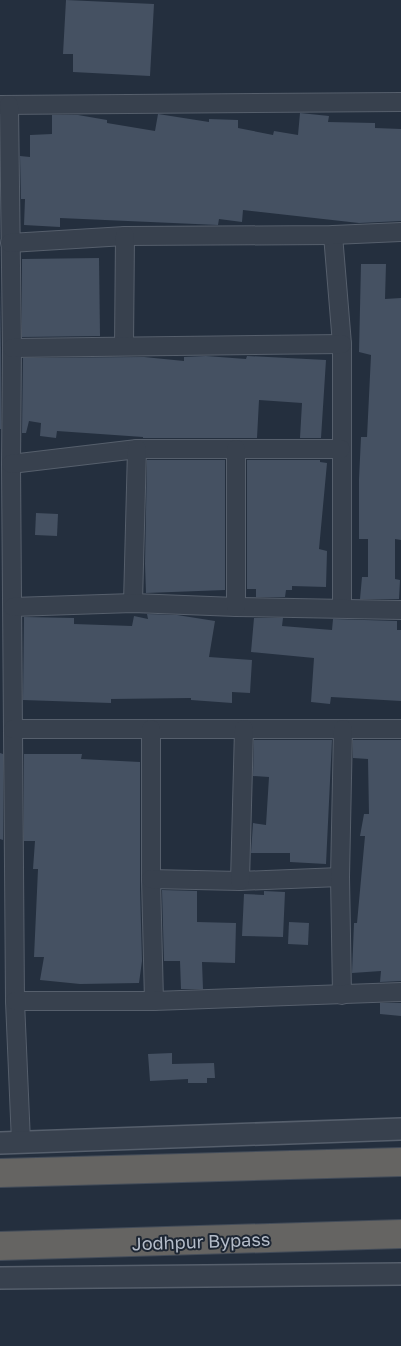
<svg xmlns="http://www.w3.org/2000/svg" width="401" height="1346" font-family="'Golos Text',sans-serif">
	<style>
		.building { fill: #455162 }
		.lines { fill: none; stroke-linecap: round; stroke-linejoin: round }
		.minor-casing { stroke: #565f6c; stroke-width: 20 }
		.tertiary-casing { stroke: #565f6c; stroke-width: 24 }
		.trunk-casing { stroke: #434c59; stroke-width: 30 }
		.minor { stroke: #38414e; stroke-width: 18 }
		.tertiary { stroke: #38414e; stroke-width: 21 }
		.trunk { stroke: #656462; stroke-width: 28 }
		.labels { text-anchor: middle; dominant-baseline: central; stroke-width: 4; stroke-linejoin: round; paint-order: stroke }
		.street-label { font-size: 18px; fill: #b4bcc9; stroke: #1d2633 }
	</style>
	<rect width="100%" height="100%" fill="#242f3e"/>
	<g class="building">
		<path d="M66,0l88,4 -4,72 -77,-4v-18h-10z"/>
		<path d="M300,113l29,3 -1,6 47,1v5l26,1v92l-42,2 -116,-13 -1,12 -23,-3 -1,6 -158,-7v9l-36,-2 1,-26h-4l-1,-43 10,1v-22l22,-1v-19h26l29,5v3l48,8 3,-17 51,8v-3l29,1v8l35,7 1,-4 24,4z"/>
		<path d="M99,258l1,78 -78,1v-78z"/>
		<path d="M361,264h25l-1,35 16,-1v242l-6,-1v40l5,1 -1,19h-39l2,-22h6v-38h-9v-60l2,-42h6l4,-82 -12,-3z"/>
		<path d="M0,287l1,61v81h-1z"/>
		<path d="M206,356l40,3 1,-3 79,4 -5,78h-21l2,-35 -43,-3 -2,38h-114v-1l-86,-6 -1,7 -16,-2 1,-13 -12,-2 -3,12h-4l1,-75 121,-1 40,4v-4z"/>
		<path d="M147,460h78v130l-79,3 -1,-29z"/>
		<path d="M247,460h73v2l7,1 -8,86 8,2 -1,36 -34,-1v4h-6l-1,7h-29v-8h-9z"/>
		<path d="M36,513l22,1 -1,22 -22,-1z"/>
		<path d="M147,614l30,1 38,6 -6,36 43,3 -2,33 -18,-1v11l-41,-3v-2l-80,1v4l-88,-3 1,-83 50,1v6l58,2 2,-10 14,3z"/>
		<path d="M254,618h29l-1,8 50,4 1,-11 64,2v9h4v71l-70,-4 -1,7 -19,-2 3,-44 -63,-6z"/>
		<path d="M254,740h78l-6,124 -36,-2v-9h-39l2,-30 13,2 3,-48 -16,-1z"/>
		<path d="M353,740h48v241l-21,1 1,-11 -29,2 2,-50h3l8,-87h-5l4,-22h5l-1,-55 -15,-1z"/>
		<path d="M0,753l3,1v86l-3,-1z"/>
		<path d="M24,754h58l-1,5 59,3v126l2,73 -3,22 -59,1 -40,-4 4,-23h-10l4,-88h-5l2,-28h-11z"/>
		<path d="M162,890l35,1v31l39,1 -1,40 -33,-1 1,27h-22l-1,-28h-16z"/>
		<path d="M264,891l21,1 -2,45 -41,-1 2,-42 20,1z"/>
		<path d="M289,922l20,1 -1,22 -20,-1z"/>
		<path d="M380,1003h21v13l-21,-2z"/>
		<path d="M172,1053v11l42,-1 1,15h-8v5h-19v-4l-38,2 -2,-27z"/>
	</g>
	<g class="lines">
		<g class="minor-casing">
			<g id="minor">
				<path d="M0,105l401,-3"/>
				<path d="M9,105l3,243 -1,116 4,537 6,141"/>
				<path d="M333,235l9,109v264"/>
				<path d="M10,243l115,-7 208,-1 68,-3"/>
				<path d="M124,346l1,-110"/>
				<path d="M12,348l330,-4"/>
				<path d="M11,464l126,-15h204"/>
				<path d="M133,603l4,-154"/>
				<path d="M13,607l120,-4 103,4 165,3"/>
				<path d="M236,607v-158"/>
				<path d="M13,729h388"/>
				<path d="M151,729v150l3,122"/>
				<path d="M151,879l89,2 100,-4"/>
				<path d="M240,881l4,-152"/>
				<path d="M342,995l-2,-118 3,-148"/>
				<path d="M15,1001h139l247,-9"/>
			</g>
		</g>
		<g class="tertiary-casing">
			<g id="tertiary">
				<path d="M0,1143l401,-14"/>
				<path d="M0,1278l401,-4"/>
			</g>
		</g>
		<g class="trunk-casing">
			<g id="trunk">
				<path d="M0,1173l401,-11"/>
				<path d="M0,1246l401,-12"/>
			</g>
		</g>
		<use href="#minor" class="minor"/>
		<use href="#tertiary" class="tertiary"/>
		<use href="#trunk" class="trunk"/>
	</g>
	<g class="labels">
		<g class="street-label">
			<text transform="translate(201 1241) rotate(-2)">Jodhpur Bypass</text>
		</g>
	</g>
</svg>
